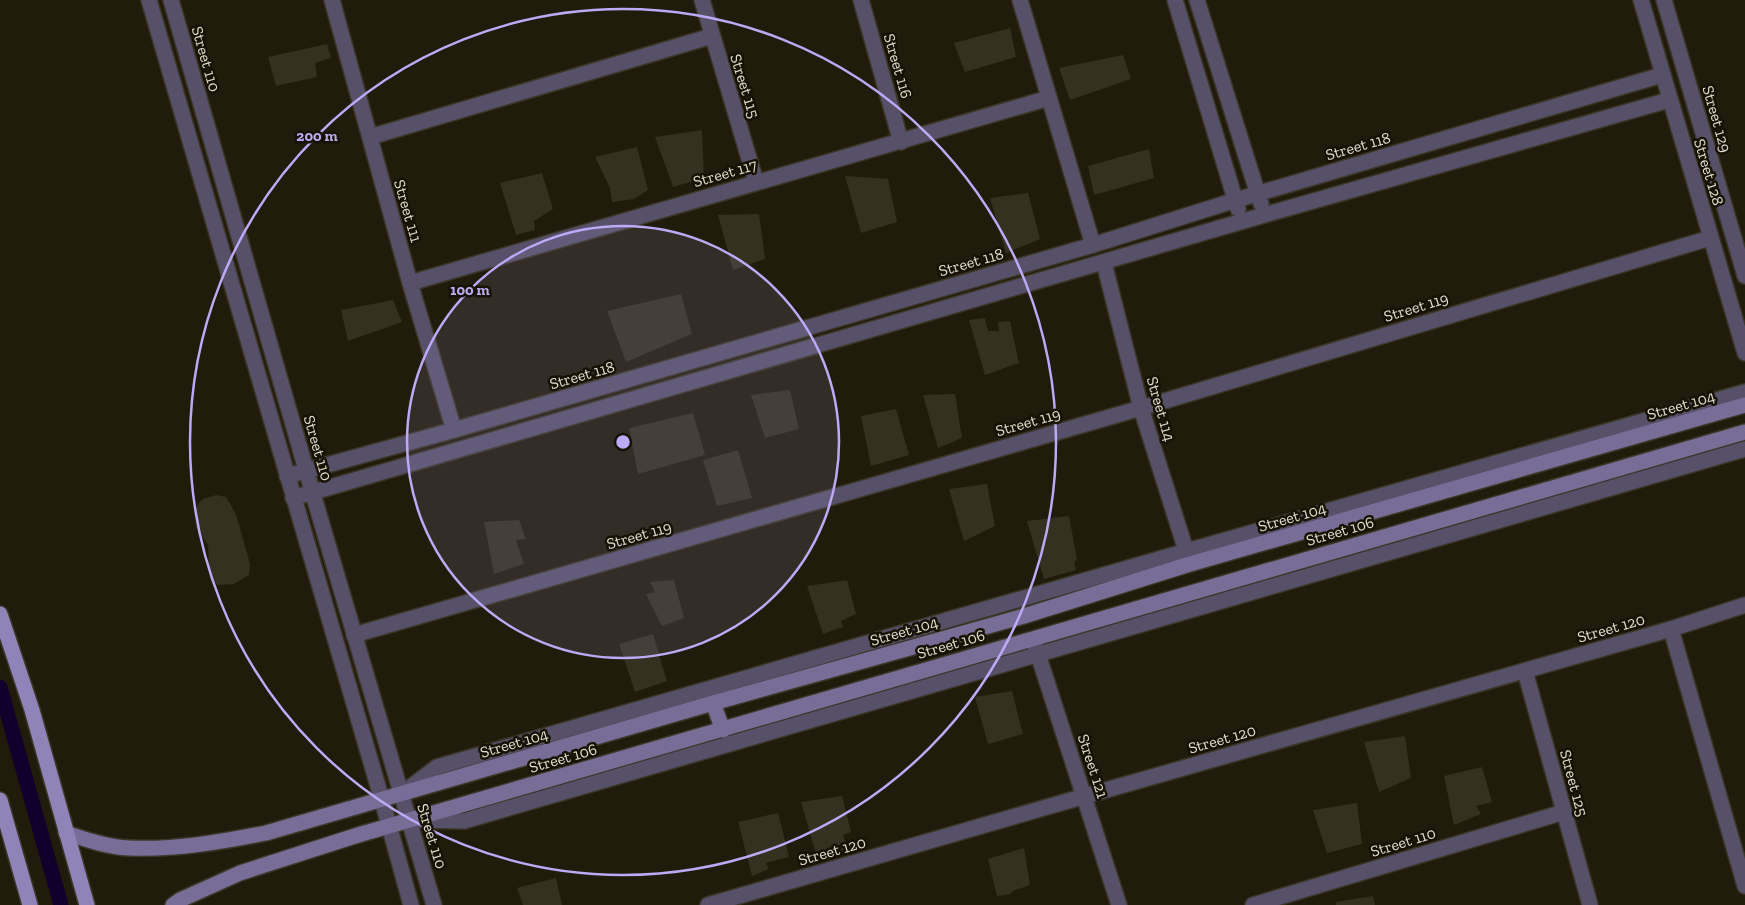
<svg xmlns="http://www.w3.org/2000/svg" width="1745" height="905" font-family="'Zilla Slab',serif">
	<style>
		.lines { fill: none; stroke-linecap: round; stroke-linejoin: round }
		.canal { stroke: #11002c; stroke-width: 15 }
		.building { fill: #35301f }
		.street-casing { stroke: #3b3627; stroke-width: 18 }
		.secondary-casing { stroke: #3b3627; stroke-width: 18 }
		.primary-casing { stroke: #3b3627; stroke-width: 18 }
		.street { stroke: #565069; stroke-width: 15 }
		.secondary { stroke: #776d96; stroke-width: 15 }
		.primary { stroke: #9083b8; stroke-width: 15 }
		.ring { fill: none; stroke: #bda9f5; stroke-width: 2.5 }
		.labels { text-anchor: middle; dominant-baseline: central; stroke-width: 5; stroke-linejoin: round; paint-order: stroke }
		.street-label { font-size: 16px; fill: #e0ddd2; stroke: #171204 }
		.centre { fill: #bda9f5; stroke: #171204; stroke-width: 2.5 }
		.ring-label { font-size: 15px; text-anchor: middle; font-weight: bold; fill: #bda9f5; stroke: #171204; stroke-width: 5; stroke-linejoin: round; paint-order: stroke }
	</style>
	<rect width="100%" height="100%" fill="#201b0b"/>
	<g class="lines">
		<path class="canal" d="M0,687l61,218"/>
	</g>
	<g class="building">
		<path d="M1010,28l6,29 -51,15 -11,-29z"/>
		<path d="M327,44l4,14 -16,5 2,14 -41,9 -8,-29z"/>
		<path d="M1123,55l8,24 -61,21 -11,-32z"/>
		<path d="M702,130l2,48 -31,9 -18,-50z"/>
		<path d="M637,147l11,43 -14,9 -22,3 -2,-14 -15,-31z"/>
		<path d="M1149,149l5,29 -60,17 -6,-29z"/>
		<path d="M542,173l11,36 -19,12 1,9 -19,5 -16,-52z"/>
		<path d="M845,176l43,3 9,43 -36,11z"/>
		<path d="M1028,193l12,46 -34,14 -16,-55z"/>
		<path d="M759,214l6,45 -32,11 -15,-55z"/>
		<path d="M681,294l11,40 -66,28 -19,-51z"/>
		<path d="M393,300l9,22 -54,19 -7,-31z"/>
		<path d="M985,318l3,13h11l-1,-9 12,-1 9,42 -34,12 -16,-55z"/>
		<path d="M790,390l9,39 -34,9 -14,-43z"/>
		<path d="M955,394l7,44 -24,10 -15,-53z"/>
		<path d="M896,409l13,46 -38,11 -10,-50z"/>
		<path d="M693,413l12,42 -67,19 -9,-46z"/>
		<path d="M738,450l14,48 -35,8 -14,-46z"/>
		<path d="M987,484l8,42 -31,15 -15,-52z"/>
		<path d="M216,495l10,2 10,17 14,50 -1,11 -15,9 -16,1 -6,-6 -3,-10 -1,-24 -12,-18 -2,-15 4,-8 5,-5z"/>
		<path d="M1069,516l8,43 -3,3 2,8 -32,9 -17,-58z"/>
		<path d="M519,520l7,19 -10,1 8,24 -30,10 -10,-52z"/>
		<path d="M674,580l10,38 -22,8 -16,-32 9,-2 -5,-10z"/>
		<path d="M847,580l9,34 -15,7 2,6 -20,7 -16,-48z"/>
		<path d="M653,634l14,47 -32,11 -16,-48z"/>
		<path d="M1012,691l11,43 -35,10 -13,-47z"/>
		<path d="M1405,736l6,42 -32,14 -15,-50z"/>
		<path d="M1482,767l10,35 -16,4 5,8 -27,11 -10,-49z"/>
		<path d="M842,796l9,36 -8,3 4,15 -30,7 -16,-55z"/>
		<path d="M1357,803l5,41 -35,9 -14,-43z"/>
		<path d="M778,813l11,44 -23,6 3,6 -17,7 -14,-54z"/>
		<path d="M1024,848l6,37 -17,6 -2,3 -14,2 -9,-37z"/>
		<path d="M556,878l6,27h-39l-6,-17z"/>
		<path d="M1373,896l2,9h-39v-3z"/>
	</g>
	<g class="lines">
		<g class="street-casing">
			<g id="street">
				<path d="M149,0l233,800 29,105"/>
				<path d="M171,0l142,494 121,411"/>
				<path d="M332,0l78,283 44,147"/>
				<path d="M702,0l54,182"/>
				<path d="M861,0l40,142"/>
				<path d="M1020,0l73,245"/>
				<path d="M1175,0l63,209"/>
				<path d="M1197,0l64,204"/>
				<path d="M1641,0l104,353"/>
				<path d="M1664,0l81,276"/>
				<path d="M370,137l342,-101"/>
				<path d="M1104,263l37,145 48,152"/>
				<path d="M410,283l639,-185"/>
				<path d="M287,476l167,-46 639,-185 143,-45 426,-125"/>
				<path d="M293,498l971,-283 405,-115"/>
				<path d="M1671,629l74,257"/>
				<path d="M354,635l787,-227 569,-170"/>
				<path d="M1035,645l84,260"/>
				<path d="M1525,671l65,234"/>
				<path d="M403,793l34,-26 750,-216 558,-159"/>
				<path d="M416,820l48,1 1281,-372"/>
				<path d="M708,905l377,-109 586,-167 74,-24"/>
				<path d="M1253,905l311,-93"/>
			</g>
		</g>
		<g class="secondary-casing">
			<g id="secondary">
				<path d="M713,703l10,27"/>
				<path d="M66,833c21,7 42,14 63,15 46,2 92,-6 137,-15l447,-130 311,-87 166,-52 555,-159"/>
				<path d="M173,905l7,-5 60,-27 118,-38 1387,-403"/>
			</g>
		</g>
		<g class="primary-casing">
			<g id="primary">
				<path d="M0,614l32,96 55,195"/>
				<path d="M0,800l30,105"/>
			</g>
		</g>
		<use href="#street" class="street"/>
		<use href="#secondary" class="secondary"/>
		<use href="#primary" class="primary"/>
	</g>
	<circle cx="623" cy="442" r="216" fill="#bda9f5" fill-opacity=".12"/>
	<g class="ring">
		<circle cx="623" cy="442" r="216"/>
		<circle cx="623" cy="442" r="433"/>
	</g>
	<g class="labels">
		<g class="street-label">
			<text transform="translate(206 59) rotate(74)">Street 110</text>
			<text transform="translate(898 66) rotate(74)">Street 116</text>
			<text transform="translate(745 86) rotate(73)">Street 115</text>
			<text transform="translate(1717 119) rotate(74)">Street 129</text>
			<text transform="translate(1358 146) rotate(-16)">Street 118</text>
			<text transform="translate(1709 172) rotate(73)">Street 128</text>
			<text transform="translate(725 173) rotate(-16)">Street 117</text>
			<text transform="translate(408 211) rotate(74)">Street 111</text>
			<text transform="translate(971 262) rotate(-16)">Street 118</text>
			<text transform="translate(1416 307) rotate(-17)">Street 119</text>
			<text transform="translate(582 375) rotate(-16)">Street 118</text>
			<text transform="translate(1681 405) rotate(-16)">Street 104</text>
			<text transform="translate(1161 409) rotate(74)">Street 114</text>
			<text transform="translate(1028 422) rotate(-16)">Street 119</text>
			<text transform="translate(318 448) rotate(74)">Street 110</text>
			<text transform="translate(1292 517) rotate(-16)">Street 104</text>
			<text transform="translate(1340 531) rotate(-16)">Street 106</text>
			<text transform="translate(639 535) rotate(-16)">Street 119</text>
			<text transform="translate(1611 628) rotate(-16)">Street 120</text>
			<text transform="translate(904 631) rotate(-16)">Street 104</text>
			<text transform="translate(951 644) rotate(-16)">Street 106</text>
			<text transform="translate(1222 739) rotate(-16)">Street 120</text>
			<text transform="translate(514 743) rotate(-16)">Street 104</text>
			<text transform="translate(563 758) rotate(-16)">Street 106</text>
			<text transform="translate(1093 766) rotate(72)">Street 121</text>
			<text transform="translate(1574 783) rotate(75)">Street 125</text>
			<text transform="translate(432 836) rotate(73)">Street 110</text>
			<text transform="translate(1403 842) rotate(-17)">Street 110</text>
			<text transform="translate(832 851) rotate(-16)">Street 120</text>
		</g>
	</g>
	<circle cx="623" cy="442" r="8" class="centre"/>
	<g class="ring-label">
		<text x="317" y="141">200 m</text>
		<text x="470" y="295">100 m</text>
	</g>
</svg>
